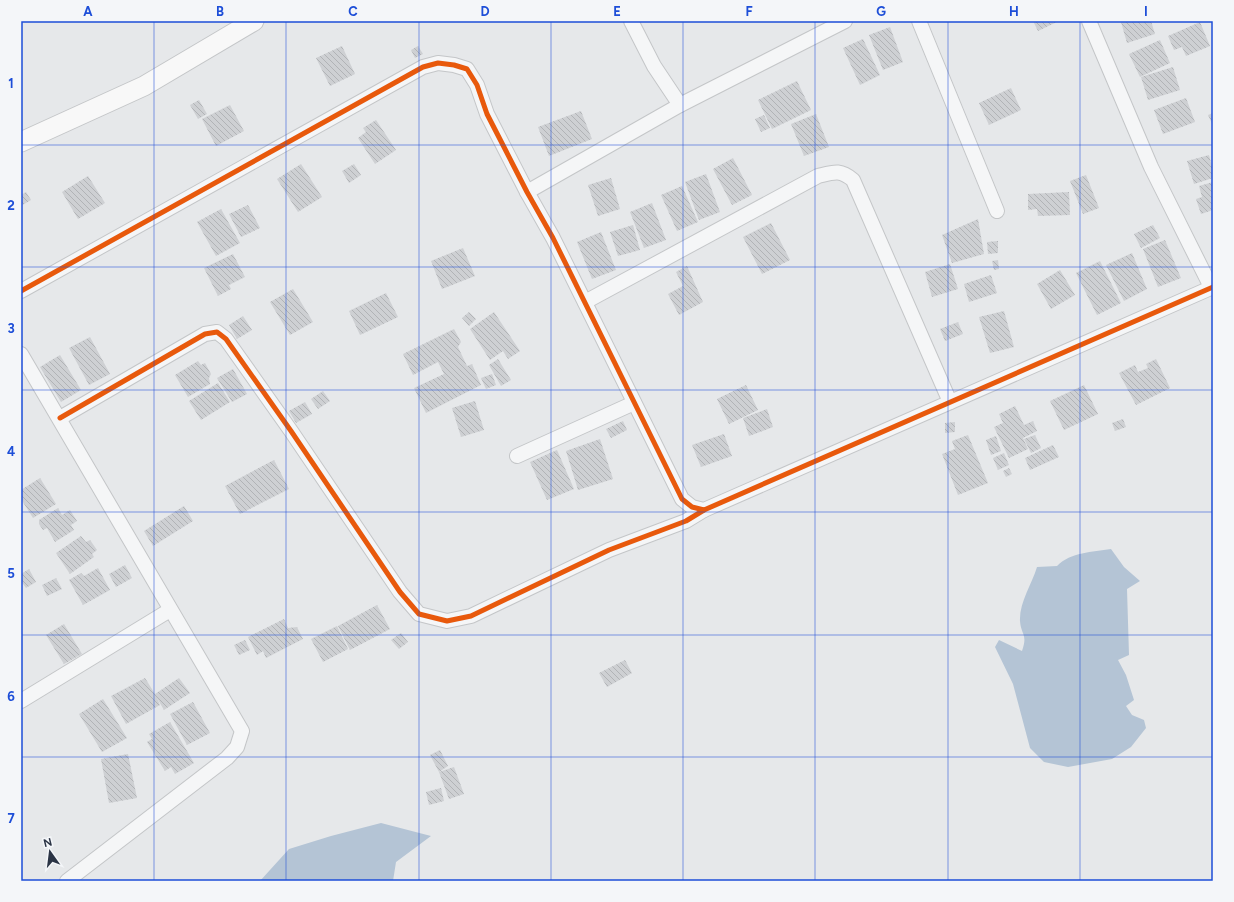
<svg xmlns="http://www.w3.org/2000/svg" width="1234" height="902" font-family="Figtree,sans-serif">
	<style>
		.water { fill: #b4c4d5 }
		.building { fill: url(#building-back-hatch) }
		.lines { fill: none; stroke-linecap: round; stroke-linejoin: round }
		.minor-casing { stroke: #c4c6c8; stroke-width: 16 }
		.secondary-casing { stroke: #c4c6c8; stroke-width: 21 }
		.minor { stroke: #f5f6f7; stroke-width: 14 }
		.secondary { stroke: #f8f8f8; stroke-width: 19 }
		.cycleway-casing { stroke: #f4f6f9; stroke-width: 8 }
		.cycleway { stroke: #e8590c; stroke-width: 5 }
		.grid { fill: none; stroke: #1d4ed8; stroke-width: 1; stroke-opacity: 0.55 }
		.neatline { fill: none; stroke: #1d4ed8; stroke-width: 1.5 }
		.grid-label { font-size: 13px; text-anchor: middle; font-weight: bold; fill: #1d4ed8 }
	</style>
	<defs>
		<pattern id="building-back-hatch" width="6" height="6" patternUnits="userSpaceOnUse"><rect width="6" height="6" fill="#ced0d3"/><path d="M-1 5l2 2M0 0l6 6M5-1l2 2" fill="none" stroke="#b1b3b6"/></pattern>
	</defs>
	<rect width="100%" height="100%" fill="#e6e8ea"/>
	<g class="water">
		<path d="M1111,549l13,18 16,14 -13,8 2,66 -11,5 8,15 8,25 -8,6 6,9 12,5 2,8 -15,19 -19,12 -44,8 -24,-5 -14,-14 -17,-64 -18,-37 4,-7 23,11c6,-17 -1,-16 -2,-30 -1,-18 12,-37 17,-54l20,-1c14,-14 35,-14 54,-17z"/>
		<path d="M381,823l50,13 -35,26 -3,19h-133l29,-32 42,-13z"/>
	</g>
	<g class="building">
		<path d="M1033,21h26l-21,10z"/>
		<path d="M1124,21h27l4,13 -28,9 -6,-21z"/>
		<path d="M1200,22l10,24 -24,10 -4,-9 -8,3 -6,-14z"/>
		<path d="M890,27l13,35 -20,8 -14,-35z"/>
		<path d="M863,39l17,36 -20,10 -17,-37z"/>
		<path d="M1160,40l10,23 -30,14 -11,-23z"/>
		<path d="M342,46l13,28 -25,12 -14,-28z"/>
		<path d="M418,46l5,8 -8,4 -4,-8z"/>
		<path d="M1173,67l7,23 -32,10 -7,-23z"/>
		<path d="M797,81l14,29 -39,19 -14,-29z"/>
		<path d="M1011,88l10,22 -32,15 -10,-22z"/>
		<path d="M1186,98l9,24 -32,12 -9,-24z"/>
		<path d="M199,100l8,14 -9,5 -8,-14z"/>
		<path d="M230,105l14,26 -28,15 -14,-27z"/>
		<path d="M581,111l11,28 -43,17 -11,-29z"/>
		<path d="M1213,113v13l-5,-11z"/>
		<path d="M816,114l13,33 -25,9 -13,-32z"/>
		<path d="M764,115l6,13 -9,4 -6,-13z"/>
		<path d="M376,120l20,30 -21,14 -17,-26 8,-6 -3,-4z"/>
		<path d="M1209,155l4,15v8l-19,6 -7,-23z"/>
		<path d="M733,158l19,37 -20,10 -19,-36z"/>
		<path d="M301,164l21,33 -24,15 -21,-33z"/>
		<path d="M354,164l7,11 -12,8 -7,-12z"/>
		<path d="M706,174l14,38 -21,8 -14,-38z"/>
		<path d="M1086,175l13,33 -16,6 -13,-33z"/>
		<path d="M88,176l17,27 -27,16 -16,-27z"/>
		<path d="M611,178l9,31 -22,7 -10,-31z"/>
		<path d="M1213,182v28l-12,4 -5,-15 6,-2 -3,-11z"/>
		<path d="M682,186l16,36 -21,9 -16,-36z"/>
		<path d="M26,192l5,8 -10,6v-11z"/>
		<path d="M1069,192l1,23 -32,1 -1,-7 -9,1v-16z"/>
		<path d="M652,203l14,37 -22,8 -14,-36z"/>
		<path d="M248,205l12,23 -19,9 -12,-23z"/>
		<path d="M221,209l19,34 -24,13 -19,-34z"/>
		<path d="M978,219l6,35 -32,9 -10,-28z"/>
		<path d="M771,223l19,37 -28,14 -19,-37z"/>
		<path d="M633,225l7,25 -22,6 -8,-24z"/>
		<path d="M1153,225l7,13 -19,10 -7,-14z"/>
		<path d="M601,232l15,38 -24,9 -15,-37z"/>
		<path d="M1165,240l16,38 -23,9 -15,-38z"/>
		<path d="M998,241v12l-10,1 -1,-12z"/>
		<path d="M463,248l12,28 -33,13 -11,-28z"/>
		<path d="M1132,253l15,36 -23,12 -18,-36z"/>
		<path d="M233,254l12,23 -16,8 2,4 -13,7 -14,-28z"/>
		<path d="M998,260l1,9 -5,1 -2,-9z"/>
		<path d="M1100,261l21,42 -24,12 -21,-42z"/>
		<path d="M950,264l8,25 -26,8 -7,-25z"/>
		<path d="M687,266l16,36 -24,13 -11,-21 15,-8 -7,-14z"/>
		<path d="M1060,270l15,25 -24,14 -14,-25z"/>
		<path d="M991,275l6,18 -28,9 -5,-18z"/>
		<path d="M293,289l20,33 -23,13 -20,-33z"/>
		<path d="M386,293l12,24 -38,18 -11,-24z"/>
		<path d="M1004,311l10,36 -24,6 -11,-36z"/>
		<path d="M469,312l7,7 -7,7 -7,-8z"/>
		<path d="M494,312l26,39 -12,8 -5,-8 -13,9 -20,-31z"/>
		<path d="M243,316l9,14 -15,9 -8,-14z"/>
		<path d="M958,322l5,12 -18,7 -5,-12z"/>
		<path d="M454,329l7,13 -3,5 9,19 5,-2 9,21 -55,28 -12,-25 30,-14 -6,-12 -25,13 -10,-21z"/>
		<path d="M90,337l20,37 -21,11 -20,-37z"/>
		<path d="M60,355l21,35 -20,12 -21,-35z"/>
		<path d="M498,359l13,21 -10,6 -12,-21z"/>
		<path d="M1156,359l14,29 -34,17 -17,-32 16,-8 3,7 10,-4 -2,-4z"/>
		<path d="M198,361l3,4 4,-2 6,11 -2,4 1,6 -22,13 -13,-22z"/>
		<path d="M233,369l14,25 -15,8 -15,-24z"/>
		<path d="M492,374l4,11 -10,4 -5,-11z"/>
		<path d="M218,383l12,19 -29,18 -12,-19z"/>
		<path d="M746,385l12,25 -29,14 -12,-25z"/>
		<path d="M1084,385l14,29 -34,16 -14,-29z"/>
		<path d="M323,391l7,10 -12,8 -7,-10z"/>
		<path d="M475,401l9,29 -23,7 -9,-29z"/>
		<path d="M305,402l7,12 -16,9 -7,-12z"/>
		<path d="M1015,406l9,19 9,-4 4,10 -14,7 5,11 -19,9 -15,-31 9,-4 -4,-9z"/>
		<path d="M767,409l6,18 -24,9 -6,-18z"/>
		<path d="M1123,419l3,8 -11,4 -3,-8z"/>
		<path d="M623,421l4,9 -16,8 -5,-9z"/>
		<path d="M955,422v10l-10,1v-10z"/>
		<path d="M724,434l8,22 -31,11 -9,-22z"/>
		<path d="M968,435l20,48 -30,12 -16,-41 13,-5 -3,-8z"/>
		<path d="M1035,435l6,13 -10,5 -7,-14z"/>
		<path d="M996,436l5,15 -10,4 -5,-15z"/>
		<path d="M600,439l13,40 -35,11 -12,-39z"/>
		<path d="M1053,445l6,12 -29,13 -5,-12z"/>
		<path d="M557,450l17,39 -27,11 -17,-38z"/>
		<path d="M1004,453l5,12 -11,5 -5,-12z"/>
		<path d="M274,460l15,29 -49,25 -15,-28z"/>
		<path d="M1009,468l3,6 -6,3 -3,-6z"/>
		<path d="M40,478l16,26 -23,14 -12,-19v-9z"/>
		<path d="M184,506l9,15 -40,25 -9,-15z"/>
		<path d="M58,508l4,7 8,-5 7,11 -6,4 3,5 -19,12 -8,-14 -4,2 -4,-6v-4z"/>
		<path d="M81,536l5,6 4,-2 7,10 -5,4 2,3 -24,17 -14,-21z"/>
		<path d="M125,565l7,13 -16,9 -7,-13z"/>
		<path d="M98,568l12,22 -27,15 -14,-25 12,-7 3,3z"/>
		<path d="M29,569l7,13 -10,6 -5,-7v-7z"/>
		<path d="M56,578l6,11 -15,7 -5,-11z"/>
		<path d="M377,605l13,24 -40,21 -12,-24z"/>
		<path d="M284,619l4,9 9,-1 6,12 -37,19 -3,-7 -6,4 -9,-18z"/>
		<path d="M64,624l18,30 -18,10 -18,-29z"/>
		<path d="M337,626l11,23 -25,13 -12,-23z"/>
		<path d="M401,633l7,9 -9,7 -8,-9z"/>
		<path d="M245,640l5,10 -11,5 -5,-10z"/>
		<path d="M625,660l7,13 -25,14 -8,-14z"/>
		<path d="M145,678l10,16 24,-16 11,15 -26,17 -7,-12 3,7 -34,19 -15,-28z"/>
		<path d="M103,699l24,39 -25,14 -23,-38z"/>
		<path d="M193,702l17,31 -23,12 -17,-31z"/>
		<path d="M170,722l24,41 -19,11 -4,-7 -6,4 -18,-29 5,-3 -3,-5z"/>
		<path d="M440,750l8,16 -9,6 -9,-17z"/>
		<path d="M128,754l9,44 -28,5 -8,-44z"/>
		<path d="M454,767l10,27 -15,5 -10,-27z"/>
		<path d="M441,788l3,13 -15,4 -3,-13z"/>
	</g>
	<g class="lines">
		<g class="minor-casing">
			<g id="minor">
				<path d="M631,21l23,45 26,39"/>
				<path d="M919,21l78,190"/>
				<path d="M1089,21l62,146 60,120"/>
				<path d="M527,192l153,-87 165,-84"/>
				<path d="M21,291l402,-224 15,-4 16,2 13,4 10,16 10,29 40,78 26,46 129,261 10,8 12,3 509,-223"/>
				<path d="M585,302l233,-126c16,-4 22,-7 35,4l97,222"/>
				<path d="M21,354l221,377 -5,16 -10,11 -160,123"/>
				<path d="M60,418l145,-84 12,-2 9,7 65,92 109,161 19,22 28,7 24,-5 138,-66 77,-29 18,-11"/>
				<path d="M517,456l117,-53"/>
				<path d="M21,701l149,-91"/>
			</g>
		</g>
		<g class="secondary-casing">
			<path id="secondary" d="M21,142l123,-56 110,-65"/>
		</g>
		<use href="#minor" class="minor"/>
		<use href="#secondary" class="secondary"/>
		<g class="cycleway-casing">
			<g id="cycleway">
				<path d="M21,291l402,-224 15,-4 16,2 13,4 10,16 10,29 40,78 26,46 129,261 10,8 12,3 509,-223"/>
				<path d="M60,418l145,-84 12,-2 9,7 65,92 109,161 19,22 28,7 24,-5 138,-66 77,-29 18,-11"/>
			</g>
		</g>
		<use href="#cycleway" class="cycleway"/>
	</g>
	<path class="grid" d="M154,21v860M286,21v860M419,21v860M551,21v860M683,21v860M815,21v860M948,21v860M1080,21v860M21,145h1192M21,267h1192M21,390h1192M21,512h1192M21,635h1192M21,757h1192"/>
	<rect width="1234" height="902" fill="none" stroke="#f4f6f9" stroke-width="44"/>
	<g transform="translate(50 852) rotate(346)" stroke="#f4f6f9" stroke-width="3" paint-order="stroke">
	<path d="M0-3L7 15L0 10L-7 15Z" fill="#2b3445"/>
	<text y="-6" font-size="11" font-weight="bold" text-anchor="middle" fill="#2b3445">N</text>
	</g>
	<rect x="22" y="22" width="1190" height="858" class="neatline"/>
	<g class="grid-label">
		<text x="88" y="16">A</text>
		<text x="220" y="16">B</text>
		<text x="353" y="16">C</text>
		<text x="485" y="16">D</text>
		<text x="617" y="16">E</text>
		<text x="749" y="16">F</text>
		<text x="881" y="16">G</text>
		<text x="1014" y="16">H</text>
		<text x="1146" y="16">I</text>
		<text x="11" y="88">1</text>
		<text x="11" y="210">2</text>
		<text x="11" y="333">3</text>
		<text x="11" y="456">4</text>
		<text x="11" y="578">5</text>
		<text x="11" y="701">6</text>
		<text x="11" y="823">7</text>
	</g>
</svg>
